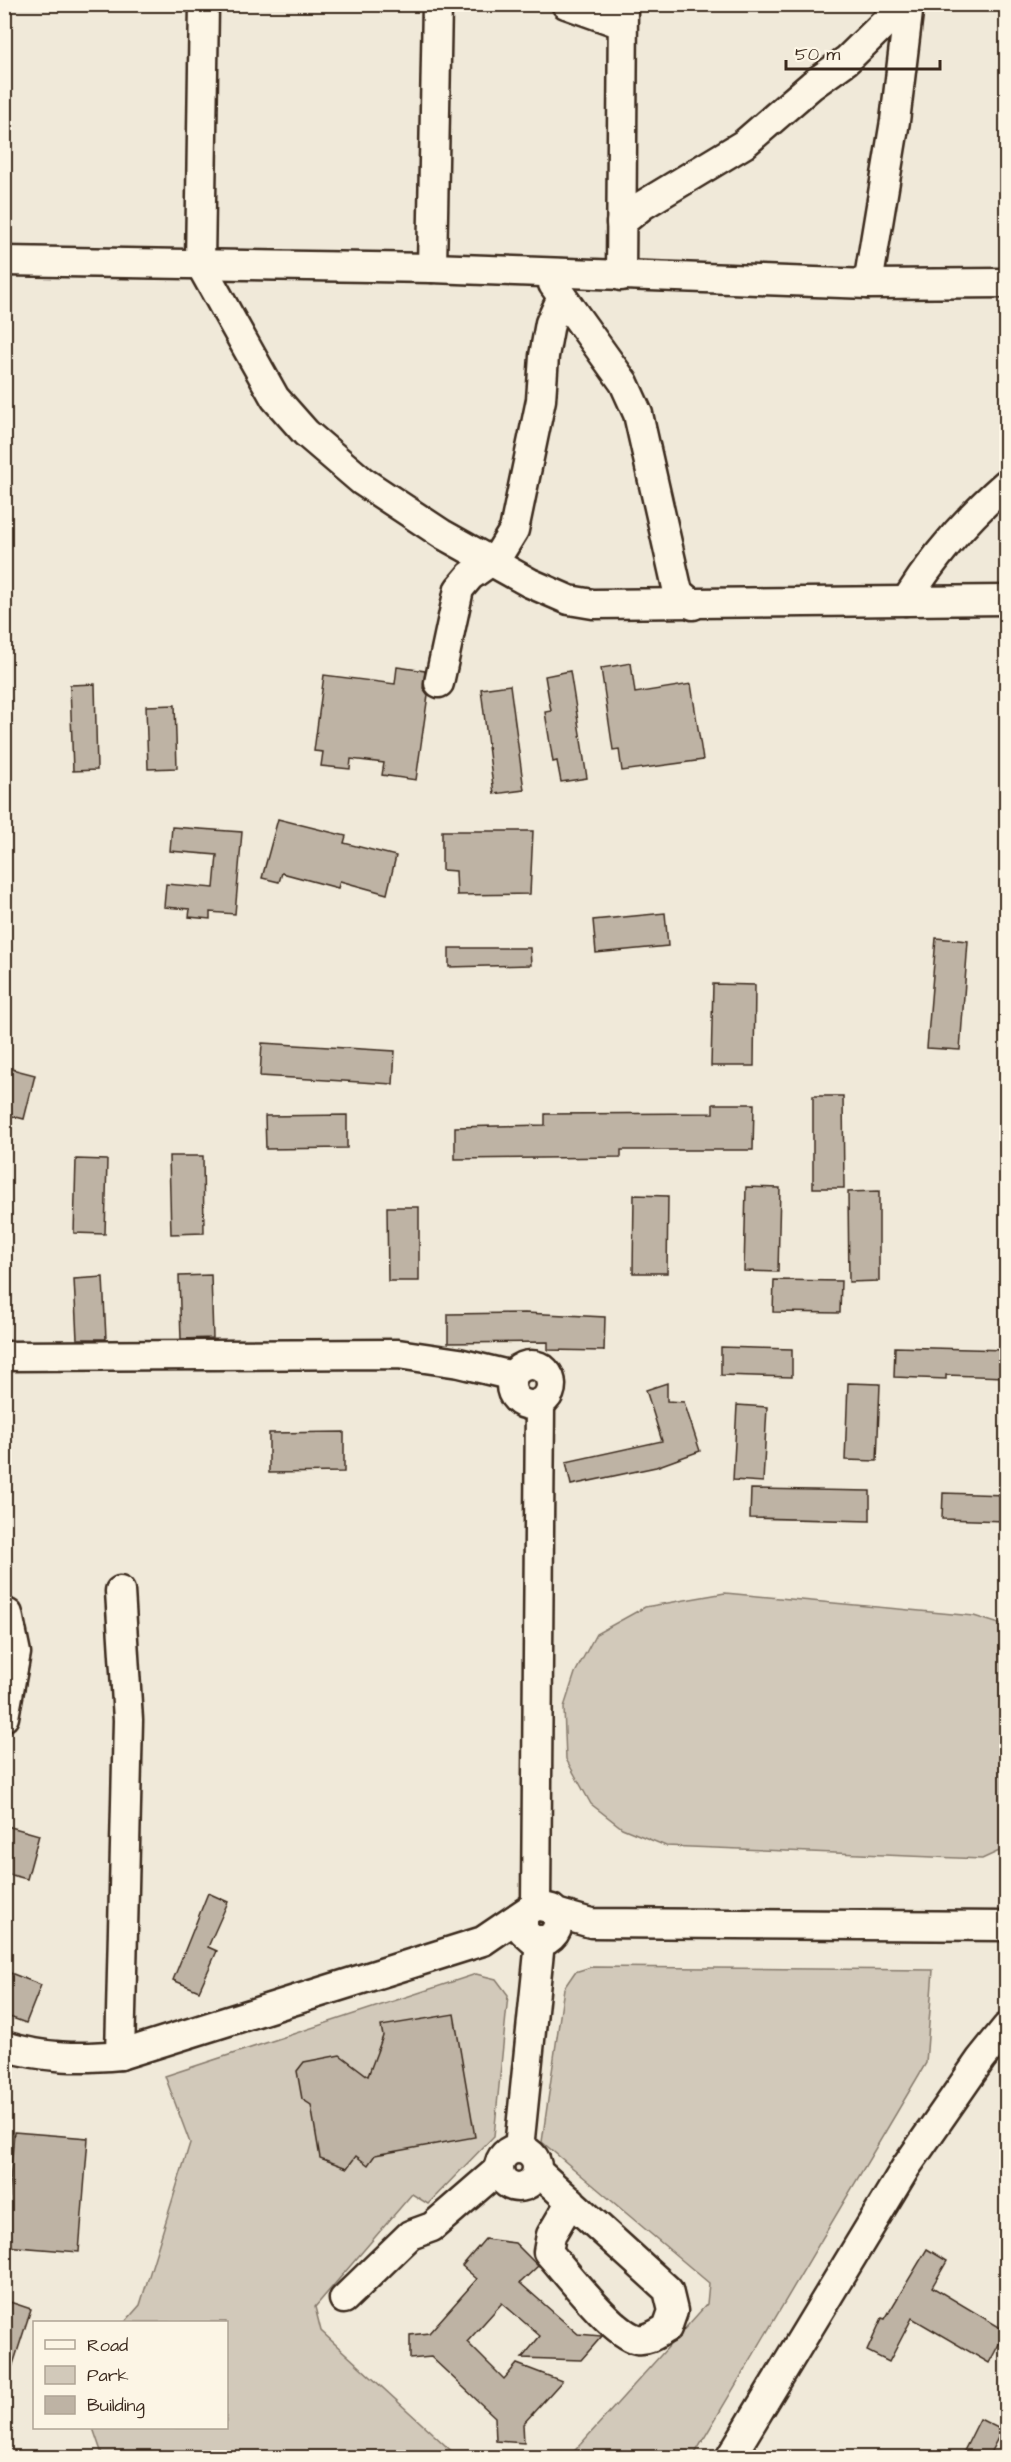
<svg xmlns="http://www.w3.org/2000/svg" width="1011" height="2462" font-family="'Architects Daughter',sans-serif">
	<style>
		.green { fill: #d2c9ba; stroke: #867a6c; stroke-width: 1.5 }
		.building { fill: #beb3a4; stroke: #3b2a1e; stroke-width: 1.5 }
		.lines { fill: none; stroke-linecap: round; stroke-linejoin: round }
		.minor-casing { stroke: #3b2a1e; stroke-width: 33 }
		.minor { stroke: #fcf5e5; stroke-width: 28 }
	</style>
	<rect width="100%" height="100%" fill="#f0e9d9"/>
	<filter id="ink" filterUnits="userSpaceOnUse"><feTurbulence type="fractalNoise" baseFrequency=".0167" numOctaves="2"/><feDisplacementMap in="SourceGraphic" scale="12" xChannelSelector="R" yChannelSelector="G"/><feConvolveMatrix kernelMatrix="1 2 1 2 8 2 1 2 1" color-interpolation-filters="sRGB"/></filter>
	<g filter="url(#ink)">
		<g class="green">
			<path d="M725,1593l249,23 32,10v222l-24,11 -316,-13 -44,-18 -31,-24 -25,-45 -2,-52 11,-34 21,-39 49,-27z"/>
			<path d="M591,1967l342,3 -7,93 -233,394h-124l138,-153 2,-21 -167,-141 22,-154 11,-16z"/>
			<path d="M476,1974l20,5 12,16 -14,141 -66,68 -16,-10 -97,113 6,24 137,126h-355l-10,-29h133v-106h-101l15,-17 50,-162 -25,-67z"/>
		</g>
		<g class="building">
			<path d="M631,663l4,30 56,-9 12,76 -81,11 -3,-22 -6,1 -12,-82z"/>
			<path d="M397,667l28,4 -2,17 5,7 -12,85 -34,-5 2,-12 -33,-4 -1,10 -29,-3 2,-14 -9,-1 10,-76 71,9z"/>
			<path d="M570,671l17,107 -26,4 -4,-21 -4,1 -8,-50 6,-1 -6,-35z"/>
			<path d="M95,684l2,86 -24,1 -3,-86z"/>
			<path d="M510,685l14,105 -30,4 -13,-105z"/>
			<path d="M175,705l2,63 -29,1 -2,-63z"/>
			<path d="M278,819l68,17 -2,7 52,13 -9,38 -47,-13 -2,7 -56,-15 -3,9 -17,-4z"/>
			<path d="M172,827l70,5 -7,82 -25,-2v7l-21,-2 1,-8 -26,-2 2,-23 48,4 3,-33 -47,-4z"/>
			<path d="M442,831h91l-3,63 -73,1 -1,-24 -14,-1z"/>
			<path d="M665,913l3,33 -72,7 -3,-33z"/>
			<path d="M936,938l32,3 -8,109 -33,-2z"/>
			<path d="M449,948h81l1,17 -82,2z"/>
			<path d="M713,984l42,1 -1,81h-43z"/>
			<path d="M262,1043l133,8 -2,33 -133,-8z"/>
			<path d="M4,1067l31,8 -11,44 -20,-5z"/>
			<path d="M813,1096h30l1,92h-31z"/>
			<path d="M713,1104h41l-1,46h-132v7l-166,2v-32l90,-2v-11l168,-1z"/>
			<path d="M347,1115v33l-81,1 -1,-33z"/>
			<path d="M169,1156h34l1,77 -33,1z"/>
			<path d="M76,1159l31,1 -2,74 -31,-1z"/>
			<path d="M746,1187l34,1 -2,84 -34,-1z"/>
			<path d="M879,1191v90l-30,1 -1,-90z"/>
			<path d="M634,1195l34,1 -1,77h-34z"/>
			<path d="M387,1207h32v74h-31z"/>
			<path d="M211,1275l2,63 -32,1 -2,-63z"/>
			<path d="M103,1277l3,62h-29l-3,-60z"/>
			<path d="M774,1280l67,1 -1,32 -67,-1z"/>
			<path d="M525,1313l80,4 -1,34 -56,-1v-8l-100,1v-29z"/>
			<path d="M721,1347l71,2v28l-71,-2z"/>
			<path d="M895,1347l111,3v27l-60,-2v4l-52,-2z"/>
			<path d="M667,1383v18l17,1 16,49 -44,16 -85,18 -5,-23 96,-21 -16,-51z"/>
			<path d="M848,1383l32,1 -3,77 -32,-1z"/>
			<path d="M737,1405l30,2 -4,75 -30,-2z"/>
			<path d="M344,1432v40l-75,1v-40z"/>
			<path d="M751,1489l119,2v30l-120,-3z"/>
			<path d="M943,1493l63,2v26l-64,-2z"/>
			<path d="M7,1826l32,9 -12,44 -23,-6z"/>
			<path d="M208,1893l20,9 -20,45 9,4 -18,40 -26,-11z"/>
			<path d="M8,1972l33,13 -15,38 -22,-8v-33z"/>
			<path d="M454,2014l21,123 -100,18 -7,10 -12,-9 -9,12 -27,-10 -9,-53 -9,-6 -5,-28 7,-9 36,-7 28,21 15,-40 -2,-10z"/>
			<path d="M14,2132l74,6 -9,114 -74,-6z"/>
			<path d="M485,2239l30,4 23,23 -18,17 58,51 24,2 -21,24 -59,-2 18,-22 -38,-33 -35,39 37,37 13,-15 45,17 -39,43 1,19 -28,-2 -1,-24 -64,-60 -21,2v-24l19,-2 48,-54 -15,-13z"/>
			<path d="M927,2249l20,12 -15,26 74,44 -17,32 -77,-45 -23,44 -22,-11 15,-33 3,1z"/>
			<path d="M4,2300l27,9 -23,71 -4,-1z"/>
			<path d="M980,2419l22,11 -14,27h-27z"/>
		</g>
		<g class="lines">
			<g class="minor-casing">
				<g id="minor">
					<path d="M204,4l-4,260 75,134 31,35 56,48 80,53 88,49 39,17 24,4 413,-4"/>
					<path d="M566,4l56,20"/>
					<path d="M621,223l22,-18 101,-61 68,-59 35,-25 57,-56"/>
					<path d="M4,261l428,7 436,16 138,-1"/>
					<path d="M432,268l5,-264"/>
					<path d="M621,276l2,-272"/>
					<path d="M553,284l71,99 14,31 40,178 15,13"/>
					<path d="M868,284l27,-163 14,-117"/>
					<path d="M906,601c27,-43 61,-83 100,-117"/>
					<path d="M439,683l20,-94 11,-13 28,-20 16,-26 27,-130 3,-44 6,-33 12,-26"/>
					<path d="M4,1356l394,-2 61,9 54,13"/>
					<circle cx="531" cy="1385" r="20"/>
					<path d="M4,1612l4,2 8,39 -12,64"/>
					<path d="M536,1905l4,-502"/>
					<path d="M556,1913l35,10 415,3"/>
					<path d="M4,2046c41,12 74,13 116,9l363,-114 53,-36 16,4c10,11 7,23 -5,31h-14l-10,-9v-15"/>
					<path d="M120,2055l8,-335 -8,-129"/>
					<path d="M519,2148l21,-206"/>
					<circle cx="518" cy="2168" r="19"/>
					<path d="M537,2171l131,119 5,21 -6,17c-9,5 -19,13 -30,11 -25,-6 -70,-66 -89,-87l3,-17 20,-34"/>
					<path d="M344,2299l66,-64 22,-8 67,-58"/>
					<path d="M730,2458l176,-291 75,-108 25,-31"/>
				</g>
			</g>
			<use href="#minor" class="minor"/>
		</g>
	</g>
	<rect width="1011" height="2462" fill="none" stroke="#fcf5e5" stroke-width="24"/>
	<rect x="12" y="12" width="987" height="2438" fill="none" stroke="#3b2a1e" stroke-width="2" filter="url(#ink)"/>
	<rect x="33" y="2321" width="195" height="108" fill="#fcf5e5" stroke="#afa495" stroke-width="1.5"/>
	<rect x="45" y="2340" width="30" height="9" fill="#fcf5e5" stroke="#afa495" stroke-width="1.5"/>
	<text x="87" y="2351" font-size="18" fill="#3b2a1e">Road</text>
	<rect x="45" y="2366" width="30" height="18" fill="#d2c9ba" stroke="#afa495" stroke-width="1.5"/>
	<text x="87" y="2381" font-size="18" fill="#3b2a1e">Park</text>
	<rect x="45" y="2396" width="30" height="18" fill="#beb3a4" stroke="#afa495" stroke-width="1.5"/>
	<text x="87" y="2411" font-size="18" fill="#3b2a1e">Building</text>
	<path d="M786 60v9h154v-9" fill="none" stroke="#3b2a1e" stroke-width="3"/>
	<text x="795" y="60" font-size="18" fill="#3b2a1e" stroke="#fcf5e5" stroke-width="4.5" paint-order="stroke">50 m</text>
</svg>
